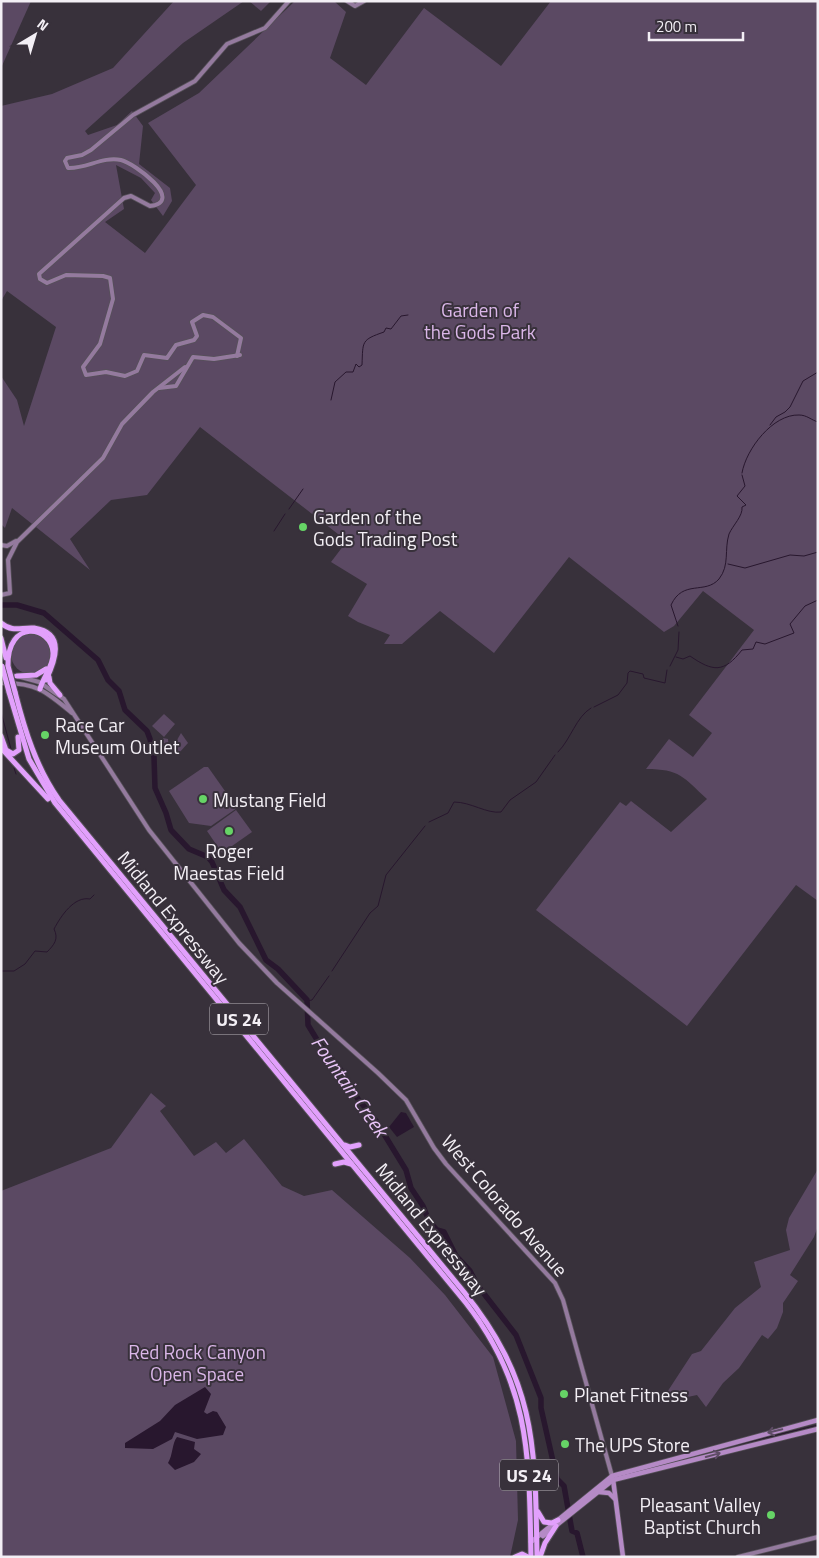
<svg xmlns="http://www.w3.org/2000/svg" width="819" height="1558" font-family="'Titillium Web',sans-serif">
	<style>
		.green { fill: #5b4963 }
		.water { fill: #28172e }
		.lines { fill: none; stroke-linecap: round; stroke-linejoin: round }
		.stream { stroke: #28172e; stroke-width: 1 }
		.river { stroke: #28172e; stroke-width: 5.5 }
		.secondary-casing { stroke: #565159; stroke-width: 5.5 }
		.primary-casing { stroke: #565159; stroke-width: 6 }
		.highway-casing { stroke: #565159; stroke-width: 7 }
		.secondary { stroke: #947a9e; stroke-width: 4 }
		.primary { stroke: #b58ac6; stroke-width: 4.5 }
		.highway { stroke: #e2a0fc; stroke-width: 5 }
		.highway-bridge-casing { stroke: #565159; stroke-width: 7; stroke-linecap: butt }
		.highway-bridge { stroke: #e2a0fc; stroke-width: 5 }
		.oneway { stroke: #5e4c65 }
		.poi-dot { fill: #66d466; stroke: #38313b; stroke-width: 2 }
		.labels { text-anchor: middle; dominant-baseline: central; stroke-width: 4; stroke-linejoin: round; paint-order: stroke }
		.shield { fill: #38313b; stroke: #bbb6bd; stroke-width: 1 }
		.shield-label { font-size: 18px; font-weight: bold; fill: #f3eff5 }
		.park-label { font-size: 19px; fill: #dbb7e9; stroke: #38313b }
		.poi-label { font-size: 19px; fill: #f3eff5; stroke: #38313b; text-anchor: start }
		.street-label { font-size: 19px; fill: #f3eff5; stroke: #38313b }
		.water-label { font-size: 20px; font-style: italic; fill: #e9c5f8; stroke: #38313b }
	</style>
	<rect width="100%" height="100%" fill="#38313b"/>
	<g class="green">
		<path d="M1,1h30l-30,67z"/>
		<path d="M174,1h70l-61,42 -98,88 3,4 29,-10 15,-14 11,15 -4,38 31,24 2,13 -9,15 -12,-16 4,-7 -14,-15 -25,-13 8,44 -19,13 40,31 51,-68 -48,-62 51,-30 96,-92h39l12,11 -16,46 36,27 58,-77 77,58 50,-65h267v900l-22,-16 -109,141 -151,-116 84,-108 6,4 5,-5 40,31 36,-33c-24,-22 -27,-30 -61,-30l23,-30 24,18 19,-24 -23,-18 65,-85 -51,-39 -29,35 -10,6 -95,-75 -75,96 -54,-42 -38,33h-18l6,-9 -32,-13 -10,-6 19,-32 -36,-22 16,-21 -147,-114 -53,68 -36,5 -41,39 20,31 -78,-62 -7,20 -4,-4v-148l16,24 7,26 32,-99 -49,-36 -6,10v-195l51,-12 61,-26z"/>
		<path d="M249,1h22l-10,10z"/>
		<circle cx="31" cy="654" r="20"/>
		<path d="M164,714l11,10 -11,13 -12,-11z"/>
		<path d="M181,733l7,10 -9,10 -6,-6z"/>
		<path d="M163,738l5,1 1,11 -3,3 -5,-3z"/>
		<path d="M204,767h4l29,41 -26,18 -22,-3 -20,-32z"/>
		<path d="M236,810l16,22 -30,21 -15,-22z"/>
		<path d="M151,1093l15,13 -6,5 34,45 22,-14 10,11 18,-14 38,47 22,10 28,-6 78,68 35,37 48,62 23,84 2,79 -8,37h-509v-366l110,-43z"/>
		<path d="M818,1169v57l-4,11 -24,38 8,6 -15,22v9l-6,16 -9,11 -6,-4 -23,33 -16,15 -17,24 -9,-12 -37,8 32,-49 9,-3 34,-43 26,-21 -7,-25 36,-12 -4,-20 3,-12z"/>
	</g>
	<g class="water">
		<path d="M401,1112l5,1 8,14 -17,10 -8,-10z"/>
		<path d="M205,1387l6,7 -7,18 3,2 6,-3 4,1 9,15 -3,8 -26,4 -22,-7 -3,7 -19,10 -28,-1v-5l35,-22 15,-16z"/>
		<path d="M177,1437l18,5 -1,7 7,5 -7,8 -19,8 -7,-7c5,-8 4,-20 9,-26z"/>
	</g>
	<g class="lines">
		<g class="stream">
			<path d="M331,400l4,-18 11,-10h7l3,-8 3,3 3,-2c1,-24 -1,-25 22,-33l2,-4 5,1 10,-13 7,-1"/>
			<path d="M770,425l6,-8 9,-5 5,-5 13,-26 15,-9"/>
			<path d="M742,473c4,-24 31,-59 57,-58 8,0 12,5 19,7"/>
			<path d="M289,509l14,-20"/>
			<path d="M274,531l11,-17"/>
			<path d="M728,564l17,4 45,-13 14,1 14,-4"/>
			<path d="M678,626l-7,-21c12,-26 34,-10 48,-26 11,-14 5,-29 10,-45 4,-9 14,-18 13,-27l4,-2 -9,-9 8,-10 -3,-11"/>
			<path d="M676,657l7,2 7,-3c23,16 34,17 52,-6l11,-1 3,-7 9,2 29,-11 -4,-9 15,-18 13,-6"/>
			<path d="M670,666l8,-16 1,-18"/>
			<path d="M594,707l24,-12 9,-12 1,-10 2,-2 13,3 1,4 21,5 2,-13"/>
			<path d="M1,712l10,37"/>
			<path d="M558,752c13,-13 18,-35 33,-44"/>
			<path d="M14,768l2,6"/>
			<path d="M429,822l19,-9 6,-11c17,0 33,12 47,10l9,-12 26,-18 19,-27"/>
			<path d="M1,971h13l11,-7 10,-13 12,1c7,-7 12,-13 7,-23 7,-13 20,-33 36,-30l4,-4"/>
			<path d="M332,971l38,-58 8,-7 8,-31 39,-49"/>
			<path d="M307,1001l5,-1 17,-24"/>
			<path d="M736,1445l82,-20"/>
		</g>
		<path class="river" d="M1,605h16l27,8 54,47 10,20 11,11 6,19 22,21 3,8 4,18 1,31 11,25 5,17 18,19 19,8 4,5 12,28 16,17 26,53 12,9 29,31 1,25 11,18 21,26 18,30 18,22 30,49 5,18 12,18 6,15 8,9 7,2 12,24 14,15 8,15 38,49 25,63v10l16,71 7,7 8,45 5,2 6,24"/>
		<g class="secondary-casing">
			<g id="secondary">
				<path d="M347,1l8,5 9,-5"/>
				<path d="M237,356l4,-18 -28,-21 -10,-2 -11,7 5,14 -3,4 -18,5 -9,13 -23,-3 -7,16 -12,5 -19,-4 -20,3 -3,-8 17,-23 13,-45 -3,-21 -7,-2 -37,-1 -19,8 -7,-4 -1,-5 85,-76 7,-2 19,10c36,-5 -16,-43 -29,-46 -18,-4 -35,9 -53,8l-3,-7 2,-3 15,-3 9,-5 42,-35 62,-34 32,-37 38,-16 24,-27"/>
				<path d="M159,388l17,-2 17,-29 21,2 26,-4"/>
				<path d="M1,545l6,1 9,-5"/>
				<path d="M1,595l9,-2 -2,-33 9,-18 86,-84 19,-34 31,-32 32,-25"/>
				<path d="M1,676h16l22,6 25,17 85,131 90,113 38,40 101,90 28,27 28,48 12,16 109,119 8,17 49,176"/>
				<path d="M1,683c35,-1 46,9 71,30"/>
				<path d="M738,1557l80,-20"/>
			</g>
		</g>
		<g class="primary-casing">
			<g id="primary">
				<path d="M613,1479l10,78"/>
				<path d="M599,1492l10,1 6,6"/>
				<path d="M543,1536l70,-56 205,-51"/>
				<path d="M531,1542l81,-66 206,-56"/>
			</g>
		</g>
		<g class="highway-casing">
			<g id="highway">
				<path d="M1,623c12,10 20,4 33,5 32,5 21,33 12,52"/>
				<path d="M1,638l5,20"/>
				<path d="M8,666c-1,-48 44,-40 45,-13 1,12 -10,24 -13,36"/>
				<path d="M17,676l19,-1 10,-6"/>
				<path d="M49,677l1,6 10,12"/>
				<path d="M9,692l20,67 26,44 411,500c65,83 63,154 65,254"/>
				<path d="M15,692c10,39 21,75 44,108l405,492c73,91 71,155 73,265"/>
				<path d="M1,736l5,14 7,4 6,-4 -1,-13"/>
				<path d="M1,748l47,51"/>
				<path d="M345,1145l5,2 9,-2"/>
				<path d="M335,1164l9,-2 7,2"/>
				<path d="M538,1512l6,10 8,1 6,-3"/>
				<path d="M515,1557l7,-3 6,3"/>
				<path d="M540,1557l5,-14 11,-17"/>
			</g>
		</g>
		<use href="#secondary" class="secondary"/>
		<use href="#primary" class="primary"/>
		<use href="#highway" class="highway"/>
		<g class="highway-bridge-casing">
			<g id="highway-bridge">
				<path d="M2,666l7,26"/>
				<path d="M8,666l7,26"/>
			</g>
		</g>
		<use href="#highway-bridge" class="highway-bridge"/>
	</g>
	<defs><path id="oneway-shaft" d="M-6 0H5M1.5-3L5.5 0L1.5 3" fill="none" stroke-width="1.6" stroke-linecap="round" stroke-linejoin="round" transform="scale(1.25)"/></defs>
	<g class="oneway">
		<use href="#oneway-shaft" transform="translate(775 1431) rotate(166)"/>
		<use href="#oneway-shaft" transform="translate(713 1455) rotate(-15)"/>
	</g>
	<g class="poi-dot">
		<circle cx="303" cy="527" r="5"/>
		<circle cx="45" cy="735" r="5"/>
		<circle cx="203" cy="799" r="5"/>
		<circle cx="229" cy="831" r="5"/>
		<circle cx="564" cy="1394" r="5"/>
		<circle cx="565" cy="1444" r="5"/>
		<circle cx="771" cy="1515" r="5"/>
	</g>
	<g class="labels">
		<g class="shield">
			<rect x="210" y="1003.5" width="58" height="31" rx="4"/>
			<rect x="500" y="1459.5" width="58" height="31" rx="4"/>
		</g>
		<g class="shield-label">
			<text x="239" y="1019">US 24</text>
			<text x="529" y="1475">US 24</text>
		</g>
		<g class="park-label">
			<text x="480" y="309">Garden of<tspan x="480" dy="22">the Gods Park</tspan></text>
			<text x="197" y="1351">Red Rock Canyon<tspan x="197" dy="22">Open Space</tspan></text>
		</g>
		<g class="poi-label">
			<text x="313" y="516">Garden of the<tspan x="313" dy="22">Gods Trading Post</tspan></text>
			<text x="55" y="724">Race Car<tspan x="55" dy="22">Museum Outlet</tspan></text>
			<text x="213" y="799">Mustang Field</text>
			<text x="229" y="850" text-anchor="middle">Roger<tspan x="229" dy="22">Maestas Field</tspan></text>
			<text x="574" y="1394">Planet Fitness</text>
			<text x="575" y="1444">The UPS Store</text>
			<text x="761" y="1504" text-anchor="end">Pleasant Valley<tspan x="761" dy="22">Baptist Church</tspan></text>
		</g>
		<g class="street-label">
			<text transform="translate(174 917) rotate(51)">Midland Expressway</text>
			<text transform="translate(505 1205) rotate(49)">West Colorado Avenue</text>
			<text transform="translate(432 1229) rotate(51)">Midland Expressway</text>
		</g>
		<g class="water-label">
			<text transform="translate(350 1086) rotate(55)">Fountain Creek</text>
		</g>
	</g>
	<rect width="819" height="1558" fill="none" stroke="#f3eff5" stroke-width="5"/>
	<g transform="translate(35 35) rotate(38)" stroke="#38313b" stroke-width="4" paint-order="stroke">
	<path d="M0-4L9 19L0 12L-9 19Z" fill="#f3eff5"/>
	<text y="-8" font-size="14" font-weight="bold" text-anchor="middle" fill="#f3eff5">N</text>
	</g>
	<path d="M649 32v8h94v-8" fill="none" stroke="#f3eff5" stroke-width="2.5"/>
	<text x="656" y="32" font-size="15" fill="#f3eff5" stroke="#38313b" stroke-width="4" paint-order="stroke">200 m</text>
</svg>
